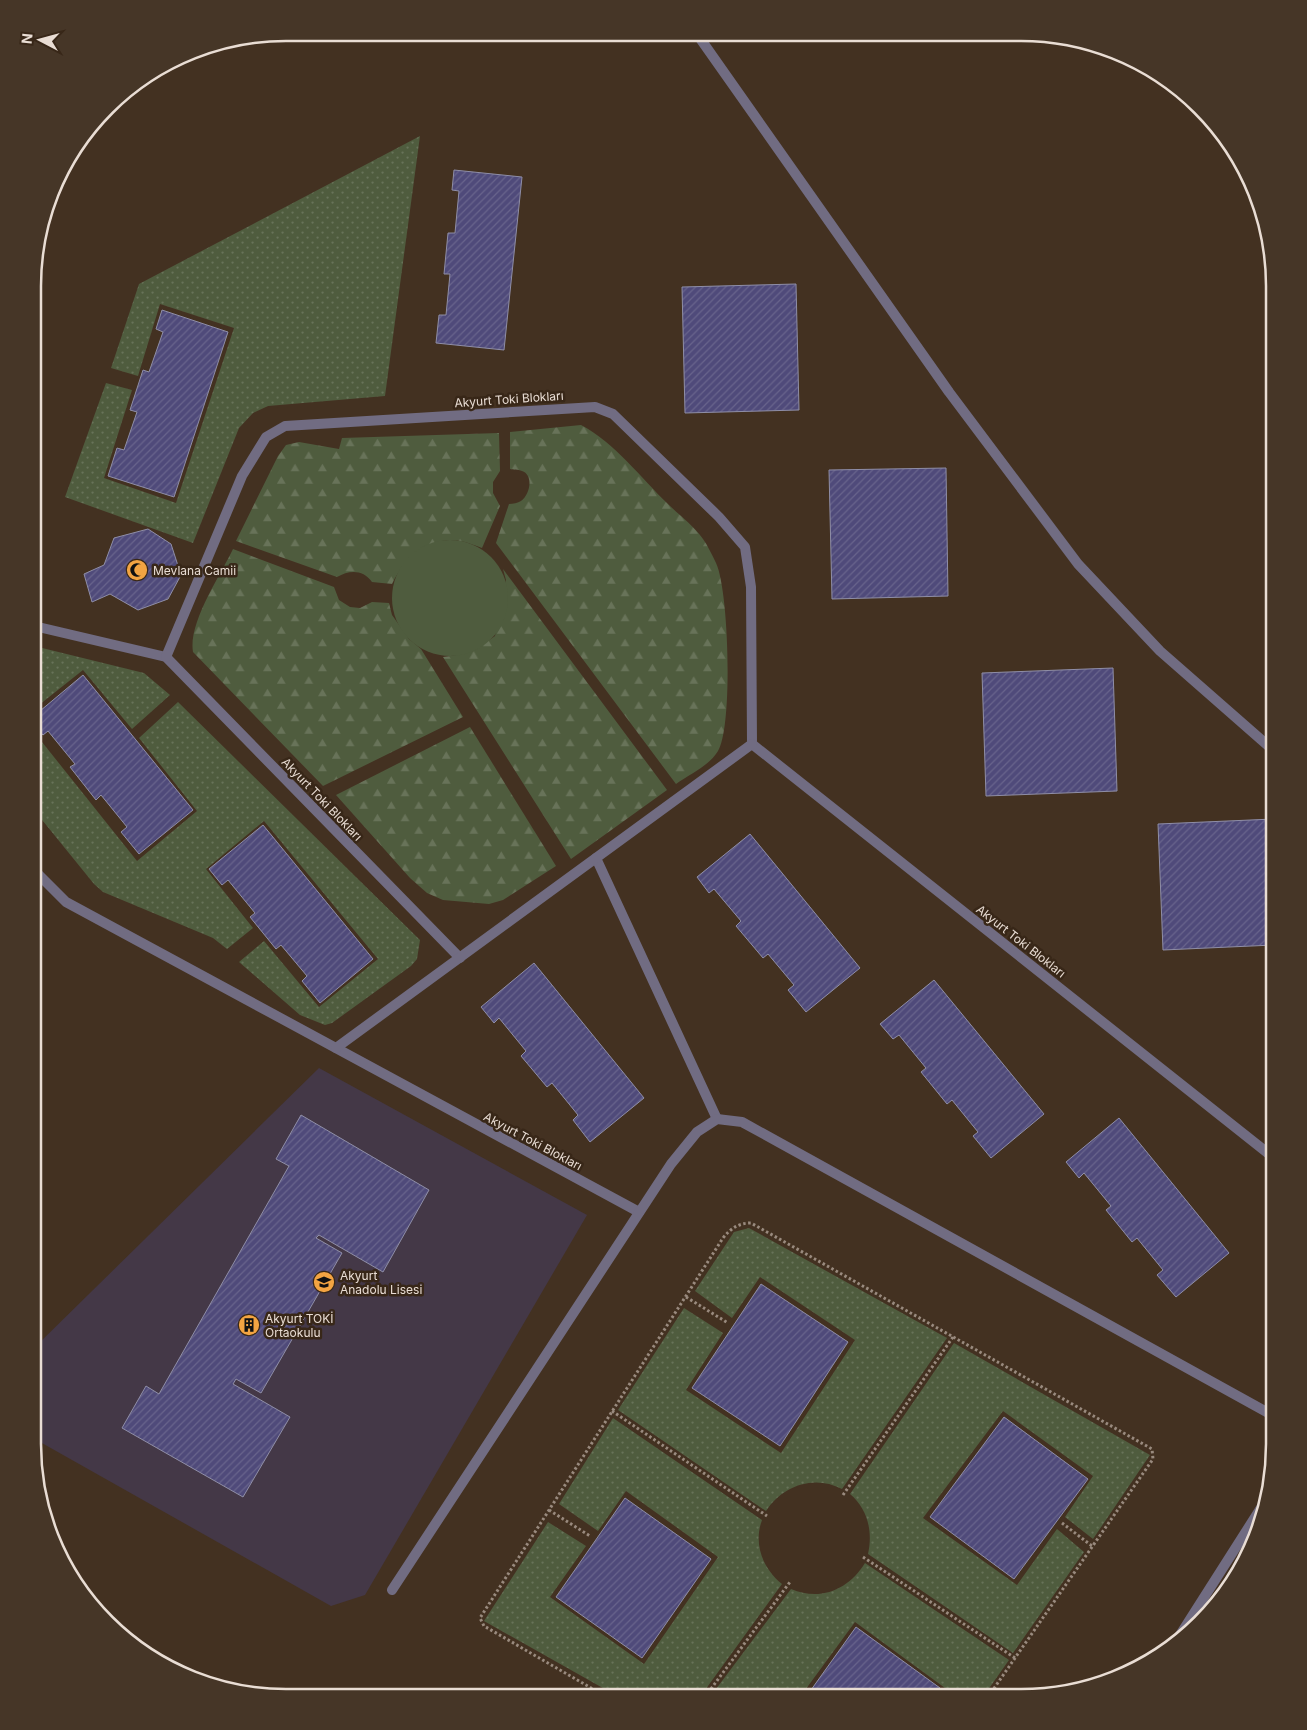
<svg xmlns="http://www.w3.org/2000/svg" width="1307" height="1730" font-family="Inter,sans-serif">
	<style>
		.education { fill: #443847 }
		.grass { fill: url(#grass-dots) }
		.forest { fill: url(#forest-firs) }
		.park { fill: #4f5c3e }
		.building { fill: url(#building-hatch); stroke: #8f8ea7 }
		.lines { fill: none; stroke-linecap: round; stroke-linejoin: round }
		.path { stroke: #998a7e; stroke-width: 3; stroke-dasharray: 2.5 2.5; stroke-linecap: butt }
		.minor { stroke: #716c82; stroke-width: 10 }
		.tertiary { stroke: #716c82; stroke-width: 10 }
		.labels { text-anchor: middle; dominant-baseline: central; stroke-width: 5; stroke-linejoin: round; paint-order: stroke }
		.street-label { font-size: 12px; fill: #e9ddd4; stroke: #382718 }
		.poi-label { font-size: 12px; fill: #e9ddd4; stroke: #382718; text-anchor: start }
		.rim { fill: none; stroke: #e9ddd4; stroke-width: 2.5 }
	</style>
	<defs>
		<pattern id="grass-dots" width="8" height="8" patternUnits="userSpaceOnUse" patternTransform="scale(1.25)"><rect width="8" height="8" fill="#4f5c3e"/><path d="M2 2h.1M6 6h.1" fill="none" stroke="#687359" stroke-width="1.8" stroke-linecap="round"/></pattern>
		<pattern id="forest-firs" width="22" height="20" patternUnits="userSpaceOnUse" patternTransform="scale(1.25)"><rect width="22" height="20" fill="#4f5c3e"/><path d="M5 1l3.5 6h-7zM16 11l3.5 6h-7z" fill="#687359"/></pattern>
		<pattern id="building-hatch" width="6" height="6" patternUnits="userSpaceOnUse" patternTransform="scale(1.25)"><rect width="6" height="6" fill="#4f4a7a"/><path d="M-1 1l2-2M0 6l6-6M5 7l2-2" fill="none" stroke="#68648c"/></pattern>
	</defs>
	<rect width="100%" height="100%" fill="#433121"/>
	<path class="education" d="M319,1068l268,147 -222,380 -34,11 -298,-168v-89z"/>
	<g class="grass">
		<path d="M420,136l-35,260 -117,10 -15,7 -14,15 -46,115 -128,-46 41,-114 26,7 -28,88 72,25 58,-175 -74,-24 -22,72 -27,-8 28,-84z"/>
		<path d="M34,646l110,27 26,22 -38,34 -49,-59 -49,39z"/>
		<path d="M178,702l242,238 -3,19 -6,7 -79,57 -7,2 -25,-10 -61,-53 25,-21 55,66 59,-48 -114,-138 -58,48 47,59 -26,21 -14,-11 -110,-46 -9,-8 -60,-74v-78l103,129 60,-50 -58,-73z"/>
		<path d="M749,1228l198,110 -105,151c-28,-15 -60,-3 -76,22l-148,-101 66,-102 39,25 -37,57 95,63 74,-113 -95,-63 -28,41 -37,-27 39,-59z"/>
		<path d="M954,1343l196,112 -57,84 -28,-22 28,-41 -90,-65 -80,107 94,67 40,-56 27,23 -71,101 -145,-99c5,-22 0,-45 -18,-60z"/>
		<path d="M613,1418l149,102c-9,24 1,49 20,64l-82,113 -83,-1 -133,-75 64,-99 38,24 -36,51 94,67 74,-107 -92,-66 -28,40 -39,-27z"/>
		<path d="M865,1563l144,97 -26,37h-44l6,-9 -90,-66 -55,75h-90l81,-108c30,13 58,0 74,-26z"/>
	</g>
	<g class="forest">
		<path d="M581,425c34,18 60,53 87,79 11,11 26,22 35,35 5,7 9,16 13,24 13,27 17,164 2,188 -9,15 -28,23 -42,33l-180,-241 13,-39c4,0 9,-1 12,-3 9,-6 13,-26 1,-30 -4,-2 -9,-1 -12,-2v-37z"/>
		<path d="M499,433l1,38 -7,11v11l7,13 -18,42c-29,-12 -44,-12 -68,9 -10,8 -16,14 -22,27l-20,-2c-9,-13 -23,-12 -35,-5l-101,-36 42,-85 8,-11 13,-3 40,7 3,-11z"/>
		<path d="M233,549l101,38 5,13 11,7 10,1 12,-6 17,1 3,12 17,24 12,10 42,68 -140,69 -130,-134c-5,-29 27,-76 40,-103z"/>
		<path d="M503,569l164,221 -96,69 -128,-202c22,-2 35,-8 52,-21l11,-56z"/>
		<path d="M470,727l86,139 -53,34 -14,4 -46,-4 -16,-7 -17,-15 -74,-83z"/>
	</g>
	<circle class="park" cx="450" cy="598" r="58"/>
	<g class="building">
		<path d="M454,170l68,7 -18,173 -68,-7 3,-28h7l4,-41h-6l4,-41h7l4,-42 -7,-1z"/>
		<path d="M796,284l3,126 -114,3 -3,-126z"/>
		<path d="M162,310l66,22 -54,165 -66,-21 9,-28 7,2 13,-38 -7,-2 13,-40 6,2 14,-40 -7,-3z"/>
		<path d="M946,468l2,128 -116,3 -3,-129z"/>
		<path d="M148,529l23,15 10,31 -13,24 -30,11 -28,-16 -18,8 -8,-28 20,-9 10,-27z"/>
		<path d="M1113,668l4,123 -131,5 -4,-123z"/>
		<path d="M83,675l110,135 -54,44 -18,-22 6,-5 -26,-32 -5,5 -26,-33 5,-3 -27,-33 -5,4 -9,-10v-9z"/>
		<path d="M1274,819v126l-111,5 -5,-126z"/>
		<path d="M263,825l110,134 -53,44 -18,-22 5,-5 -26,-31 -5,4 -26,-32 5,-4 -27,-33 -6,5 -13,-16z"/>
		<path d="M750,834l110,134 -54,44 -18,-22 6,-5 -26,-31 -5,4 -27,-32 5,-5 -27,-32 -5,4 -12,-16z"/>
		<path d="M534,963l110,135 -54,44 -17,-22 5,-5 -26,-32 -5,4 -26,-31 5,-5 -27,-33 -5,5 -13,-16z"/>
		<path d="M934,980l110,134 -53,44 -18,-22 5,-4 -26,-32 -5,4 -26,-32 5,-4 -27,-33 -6,4 -13,-15z"/>
		<path d="M301,1115l128,75 -46,82 -64,-37 -3,3 26,15 -81,140 -25,-14 -3,5 57,33 -47,80 -121,-69 24,-42 13,8 130,-228 -13,-7z"/>
		<path d="M1119,1118l110,135 -53,44 -19,-22 6,-5 -26,-32 -5,4 -26,-32 5,-4 -27,-33 -5,5 -13,-16z"/>
		<path d="M761,1284l87,58 -68,104 -88,-58z"/>
		<path d="M1004,1417l84,62 -74,100 -84,-62z"/>
		<path d="M625,1498l86,61 -69,99 -86,-61z"/>
		<path d="M856,1627l84,61 -7,9h-127z"/>
	</g>
	<g class="lines">
		<g class="path">
			<path d="M686,1297l42,26"/>
			<path d="M612,1411l155,105"/>
			<path d="M843,1495l110,-158"/>
			<path d="M549,1510l41,26"/>
			<path d="M1062,1523l30,23"/>
			<path d="M863,1557l152,101"/>
			<path d="M605,1696l-121,-70 -4,-8 243,-380c8,-10 16,-15 28,-15l401,226 1,10 -165,238"/>
			<path d="M705,1697l85,-115"/>
		</g>
		<g class="minor">
			<path d="M697,34l252,358 129,172 82,87 114,100"/>
			<path d="M34,626l132,31 294,301"/>
			<path d="M166,657l76,-181 24,-39 19,-11 310,-19 18,7 106,103 26,30 6,40 1,157"/>
			<path d="M752,744l522,414"/>
			<path d="M596,858l121,261"/>
			<path d="M34,870l32,32 573,310"/>
			<path d="M336,1048l416,-304"/>
			<path d="M392,1590l279,-426 26,-32 20,-13 25,3 532,294"/>
		</g>
		<path class="tertiary" d="M1175,1643l91,-143"/>
	</g>
	<defs>
		<g id="mosque-disc" transform="scale(1.125)"><circle r="9.5" fill="#f3a442" stroke="#382718"/><path d="M3.5-4.9A6 6 0 1 0 3.5 4.9A5 5 0 1 1 3.5-4.9Z" fill="#111"/></g>
		<g id="school-disc" transform="scale(1.125)"><circle r="9.5" fill="#f3a442" stroke="#382718"/><path d="M0-5L7-2L0 1L-7-2ZM-4 1L0 2.5L4 1V4Q0 6-4 4Z" fill="#111"/></g>
		<g id="building-disc" transform="scale(1.125)"><circle r="9.5" fill="#f3a442" stroke="#382718"/><path d="M-4-6H4V6H1V3H-1V6H-4ZM-2.5-4.3h1.7v1.8h-1.7ZM.8-4.3h1.7v1.8H.8ZM-2.5-1h1.7V.8h-1.7ZM.8-1h1.7V.8H.8Z" fill="#111"/></g>
	</defs>
	<g fill-rule="evenodd">
		<use href="#mosque-disc" x="137" y="570"/>
		<use href="#school-disc" x="324" y="1282"/>
		<use href="#building-disc" x="249" y="1325"/>
	</g>
	<g class="labels">
		<g class="street-label">
			<text transform="translate(509 399) rotate(-4)">Akyurt Toki Blokları</text>
			<text transform="translate(322 799) rotate(46)">Akyurt Toki Blokları</text>
			<text transform="translate(1021 941) rotate(38)">Akyurt Toki Blokları</text>
			<text transform="translate(533 1141) rotate(28)">Akyurt Toki Blokları</text>
		</g>
		<g class="poi-label">
			<text x="153" y="570">Mevlana Camii</text>
			<text x="340" y="1275">Akyurt<tspan x="340" dy="14">Anadolu Lisesi</tspan></text>
			<text x="265" y="1318">Akyurt TOKİ<tspan x="265" dy="14">Ortaokulu</tspan></text>
		</g>
	</g>
	<path d="M0 0H1307V1730H0ZM286 41H1021A245 245 0 0 1 1266 286V1444A245 245 0 0 1 1021 1689H286A245 245 0 0 1 41 1444V286A245 245 0 0 1 286 41Z" fill="#463627" fill-rule="evenodd"/>
	<path class="rim" d="M286 41H1021A245 245 0 0 1 1266 286V1444A245 245 0 0 1 1021 1689H286A245 245 0 0 1 41 1444V286A245 245 0 0 1 286 41Z"/>
	<g transform="translate(40 40) rotate(276)" stroke="#382718" stroke-width="4" paint-order="stroke">
	<path d="M0-4L9 19L0 12L-9 19Z" fill="#e9ddd4"/>
	<text y="-8" font-size="14" font-weight="bold" text-anchor="middle" fill="#e9ddd4">N</text>
	</g>
</svg>
